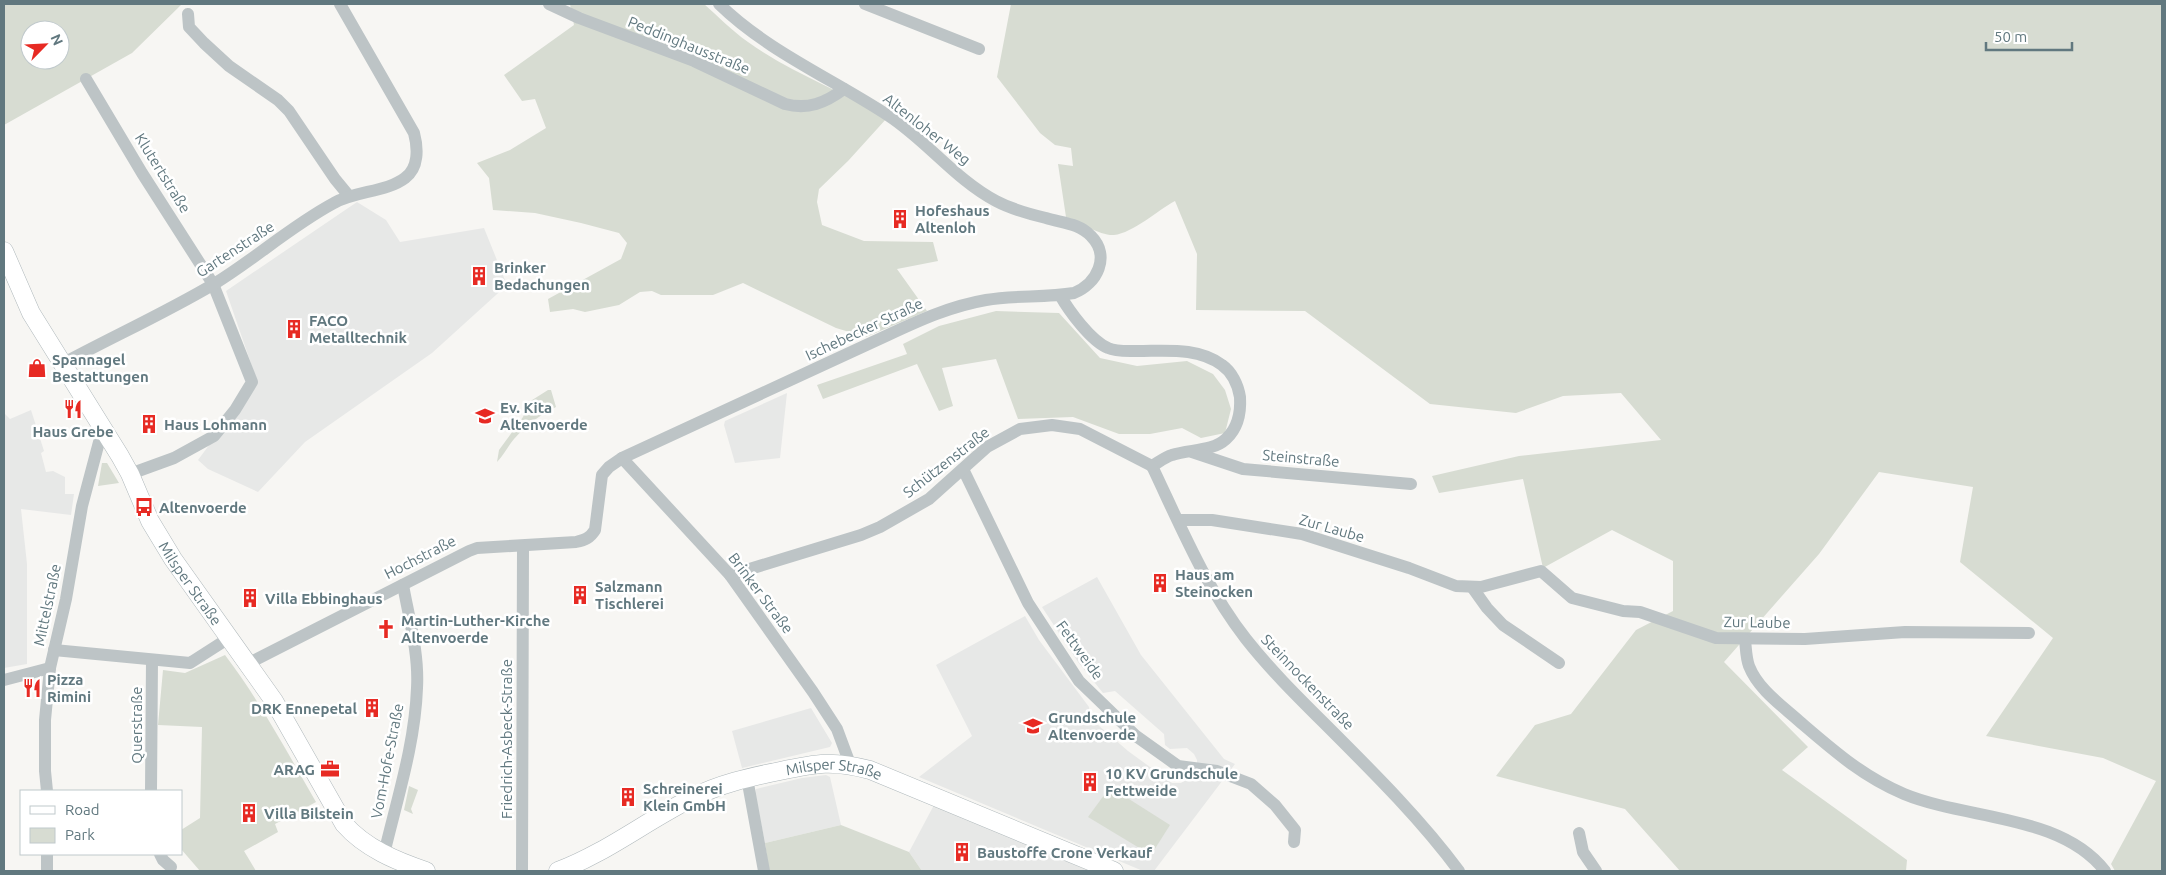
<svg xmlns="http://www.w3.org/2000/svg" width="2166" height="875" font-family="Ubuntu,sans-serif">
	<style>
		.built { fill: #e7e8e7 }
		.green { fill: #d7dcd2; fill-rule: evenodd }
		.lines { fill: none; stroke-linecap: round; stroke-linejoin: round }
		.secondary-casing { stroke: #afb8bb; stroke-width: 19 }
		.street { stroke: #bdc4c6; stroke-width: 12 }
		.secondary { stroke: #fff; stroke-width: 18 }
		.labels { text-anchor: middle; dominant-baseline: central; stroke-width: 5; stroke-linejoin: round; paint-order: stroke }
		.street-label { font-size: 15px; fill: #61787f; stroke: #fff }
		.poi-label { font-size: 15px; font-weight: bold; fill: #61787f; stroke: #fff; text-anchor: start }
	</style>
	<rect width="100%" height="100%" fill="#f7f6f3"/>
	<g class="built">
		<path d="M357,202l29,18 14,22 84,-14 23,57 -75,68 -127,89 -47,50 -50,-23 -10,-9 59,-79 -31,-90z"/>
		<path d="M787,393l-7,65 -45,5 -11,-38 1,-4z"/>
		<path d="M31,410l13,41 -3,2 5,19 7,-1 12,6v17h9l-3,21 -50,-6 6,55v100l-23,4v-255l6,6z"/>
		<path d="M1097,577l44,78 83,104 11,5 -81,107h-11l-224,-94 53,-41 -36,-71 89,-49 14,24 50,67 1,11 38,33 44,32h9l12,-8 4,-7v-8l-3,-6 -7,-6 -17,1 -5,-4 -1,-11 -49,-43 -12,2 -25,-31 -36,-55z"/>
		<path d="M811,708l21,35 -2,4 -88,21 -10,-37z"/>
		<path d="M826,775l4,2 11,48 -76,18 -10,-50 1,-4 46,-11z"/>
		<path d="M934,805l155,66h-167l-13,-19z"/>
	</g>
	<g class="green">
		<path d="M4,4h178l-50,49 -128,72zM30,30h30v30h-30z"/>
		<path d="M570,4h134c14,12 28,27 44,38 43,31 94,49 139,76l-39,43 -29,28 -2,13 5,23 42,16 69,1 5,19 -41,8 30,42 -61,26 -30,-9 -93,-45 -30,12h-52l-9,-4 -12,1 -21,13 -34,7 -12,-3 -23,3 -2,-13 73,-40 6,-16 -8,-10 -38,-10 -46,-10 -42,-3 -4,-32 -12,-15 33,-13 36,-22 -11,-29 -13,2 -18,-26 70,-50z"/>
		<path d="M1011,4h1151v867h-47l-4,-7 45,-83 -53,-23 -117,-22 67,-98 -93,-76 13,-75 -94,-15 -60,82 -95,108 84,85 -26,23 125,90 -1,11h-226l-55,-62 -129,-33 39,-51 36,-11 65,-84 37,-19v-50l-61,-31 -69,38 -20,-89 -84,14 -7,-17 87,-20 142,-16 -40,-47 -58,3 -47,17 -86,-9 -125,-93 -109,-1 1,-56 -22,-53c-17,9 -42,32 -61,34 -13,1 -36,-13 -48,-18l-8,-53 15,2 -2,-18 -16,-3 -15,-12 -43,-56z"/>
		<path d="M996,311l63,2 41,45 37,8 50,-5 26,13 12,16 6,19 -6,24 -24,5 -19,-10 -32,6h-31l-46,-17 -55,2 -22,-60 -54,9 11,38 -14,5 -22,-47 -94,35 -6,-14 90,-31 -4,-10 36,-18z"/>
		<path d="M548,390h3l5,17c-16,8 -30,18 -42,32 -6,7 -10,16 -17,23l2,-12 24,-33 6,-15z"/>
		<path d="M102,463h5l12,20 -21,3z"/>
		<path d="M225,655c35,46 62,97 91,147l-41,22 3,8 -34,19 12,20h-56l-19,-22v-19l19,-12 2,-91 -44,-2 5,-55 22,3z"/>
		<path d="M409,786l9,4 -7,19 2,5 -9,-4z"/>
		<path d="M1110,787l60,38 -19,30 -63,-38z"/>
		<path d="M841,825l68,27 13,19h-153l-4,-28z"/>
	</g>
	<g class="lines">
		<g class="secondary-casing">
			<g id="secondary">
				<path id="s1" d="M4,251l27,62 89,143 10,18 20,47 23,38 101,142 70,123c21,24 52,37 82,47"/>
				<path id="s2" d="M558,871c48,-18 88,-50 134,-73 27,-14 58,-21 88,-27 37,-8 53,-11 90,-1l244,101"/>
			</g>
		</g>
		<g class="street">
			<path d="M549,4l30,14 115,43 91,43c23,6 40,-1 59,-15"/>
			<path d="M865,4l114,45"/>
			<path d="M188,14l1,13 15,16 25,23 49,34 11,11 46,68 14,17"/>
			<path d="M86,79l56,94 71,111 39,98 -17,28 -21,26 -40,22 -44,16"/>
			<path d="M1060,295c9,16 31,46 48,53 8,4 21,3 30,3 28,0 60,-4 84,14 10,7 16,20 18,32 1,16 -2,31 -14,42 -14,13 -37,10 -54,16 -7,2 -13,7 -20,11"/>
			<path d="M62,364c50,-27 103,-51 152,-80 41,-25 77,-58 120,-81 21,-12 53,-11 71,-25 14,-10 13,-30 9,-45l-74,-129"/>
			<path d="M1192,452l51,17 168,15"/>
			<path d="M622,458l108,117 83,117 24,37 13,35"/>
			<path d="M1152,466c28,59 54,122 94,173 26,33 56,62 86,92 44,44 90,90 127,140"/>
			<path d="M963,469l65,134 51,78 57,55 42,30 39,5 34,13 24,21 20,25 -1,12"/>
			<path d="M1178,520h34l90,14 107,34 47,18 25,1 60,-16 31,27 51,13 17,1 76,26 89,1 100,-7 124,1"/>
			<path d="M730,575l131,-40 19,-8 49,-28 58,-52 33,-18 32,-4 28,4 72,37"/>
			<path d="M1472,587l15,21 16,17 56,38"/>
			<path d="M1745,640c1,8 1,18 4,26 9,23 32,39 50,55 35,30 63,55 105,73 63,26 157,20 201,77"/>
			<path d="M54,650l136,13 39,-25"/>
			<path d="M249,663l220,-112 8,-3 99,-6c9,-2 14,-4 19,-12l7,-55 7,-8 13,-9 266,-123c32,-15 63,-29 98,-35 29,-5 59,-2 88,-7 23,-9 37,-37 17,-57 -12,-13 -29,-13 -45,-18 -17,-4 -35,-9 -50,-17 -40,-21 -69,-60 -107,-85 -56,-37 -122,-65 -170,-112"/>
			<path d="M4,680l46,-12"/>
			<path d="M747,778l17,93"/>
			<path d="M47,791l-2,-20v-51l5,-52 16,-69 16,-93 21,-79"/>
			<path d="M151,791l1,-131"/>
			<path d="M1579,833l4,19 13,19"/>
			<path d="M47,854v17"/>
			<path d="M160,854l3,6 8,7"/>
			<path d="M384,854c13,-55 31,-110 33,-166 2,-34 -8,-70 -14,-103"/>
			<path d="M522,871l1,-324"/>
		</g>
		<use href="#secondary" class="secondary"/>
	</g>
	<defs>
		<g id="building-bare" transform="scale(1.5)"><path d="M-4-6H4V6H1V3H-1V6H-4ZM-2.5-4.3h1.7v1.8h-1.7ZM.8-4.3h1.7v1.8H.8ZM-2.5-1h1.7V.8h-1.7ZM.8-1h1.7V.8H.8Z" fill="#e72a23" stroke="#fff" stroke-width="2.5" paint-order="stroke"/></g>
		<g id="shop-bare" transform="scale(1.5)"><path d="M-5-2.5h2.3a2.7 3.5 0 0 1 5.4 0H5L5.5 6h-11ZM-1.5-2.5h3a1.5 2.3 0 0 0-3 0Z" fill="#e72a23" stroke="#fff" stroke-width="2.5" paint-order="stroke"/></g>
		<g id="restaurant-bare" transform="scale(1.5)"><path d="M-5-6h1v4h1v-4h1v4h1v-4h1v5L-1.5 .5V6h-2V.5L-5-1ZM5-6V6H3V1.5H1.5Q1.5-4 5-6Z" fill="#e72a23" stroke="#fff" stroke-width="2.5" paint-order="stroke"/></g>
		<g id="school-bare" transform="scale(1.5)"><path d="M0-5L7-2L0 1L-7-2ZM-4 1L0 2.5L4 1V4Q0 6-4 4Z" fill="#e72a23" stroke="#fff" stroke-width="2.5" paint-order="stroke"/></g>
		<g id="bus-bare" transform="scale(1.5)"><path d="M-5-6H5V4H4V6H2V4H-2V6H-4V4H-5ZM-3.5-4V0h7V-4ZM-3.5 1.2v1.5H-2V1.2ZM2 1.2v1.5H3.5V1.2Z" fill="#e72a23" stroke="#fff" stroke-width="2.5" paint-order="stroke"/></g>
		<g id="church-bare" transform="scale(1.5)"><path d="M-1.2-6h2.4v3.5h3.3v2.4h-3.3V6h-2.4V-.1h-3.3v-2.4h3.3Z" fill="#e72a23" stroke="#fff" stroke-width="2.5" paint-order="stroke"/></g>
		<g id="office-bare" transform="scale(1.5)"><path d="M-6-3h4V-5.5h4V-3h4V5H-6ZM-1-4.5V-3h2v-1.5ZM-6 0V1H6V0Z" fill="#e72a23" stroke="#fff" stroke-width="2.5" paint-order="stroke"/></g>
	</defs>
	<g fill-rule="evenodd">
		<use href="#building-bare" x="900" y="219"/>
		<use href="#building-bare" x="479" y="276"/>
		<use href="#building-bare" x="294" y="329"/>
		<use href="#shop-bare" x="37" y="368"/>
		<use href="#restaurant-bare" x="73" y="409"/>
		<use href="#school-bare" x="485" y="416"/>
		<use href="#building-bare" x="149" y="424"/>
		<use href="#bus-bare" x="144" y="507"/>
		<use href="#building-bare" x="1160" y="583"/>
		<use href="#building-bare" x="580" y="595"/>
		<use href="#building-bare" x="250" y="598"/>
		<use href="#church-bare" x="386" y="629"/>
		<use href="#restaurant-bare" x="32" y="688"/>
		<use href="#building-bare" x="372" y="708"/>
		<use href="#school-bare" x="1033" y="726"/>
		<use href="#office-bare" x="330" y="769"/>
		<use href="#building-bare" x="1090" y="782"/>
		<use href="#building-bare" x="628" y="797"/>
		<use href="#building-bare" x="249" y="813"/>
		<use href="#building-bare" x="962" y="852"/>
	</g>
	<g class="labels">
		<g class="street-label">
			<text transform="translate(689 45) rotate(22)">Peddinghausstraße</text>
			<text transform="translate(927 129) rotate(38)">Altenloher Weg</text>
			<text transform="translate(163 173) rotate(58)">Klutertstraße</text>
			<text transform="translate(235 249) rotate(-33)">Gartenstraße</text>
			<text transform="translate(864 329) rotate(-25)">Ischebecker Straße</text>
			<text transform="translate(1301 458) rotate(5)">Steinstraße</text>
			<text transform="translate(946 462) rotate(-38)">Schützenstraße</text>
			<text transform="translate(1332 528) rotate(16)">Zur Laube</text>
			<text transform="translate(420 557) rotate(-27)">Hochstraße</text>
			<text stroke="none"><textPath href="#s1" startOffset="382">Milsper Straße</textPath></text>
			<text transform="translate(761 593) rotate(53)">Brinker Straße</text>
			<text transform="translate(47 605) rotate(-78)">Mittelstraße</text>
			<text transform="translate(1757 622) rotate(1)">Zur Laube</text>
			<text transform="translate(1080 650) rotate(54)">Fettweide</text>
			<text transform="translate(1308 682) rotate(46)">Steinnockenstraße</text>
			<text transform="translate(136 725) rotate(-90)">Querstraße</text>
			<text transform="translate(506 739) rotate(-90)">Friedrich-Asbeck-Straße</text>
			<text transform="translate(387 761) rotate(-79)">Vom-Hofe-Straße</text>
			<text stroke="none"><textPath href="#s2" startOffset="300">Milsper Straße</textPath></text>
		</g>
		<g class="poi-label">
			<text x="915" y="210">Hofeshaus<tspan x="915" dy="17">Altenloh</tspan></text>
			<text x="494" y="267">Brinker<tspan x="494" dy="17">Bedachungen</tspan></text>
			<text x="309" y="320">FACO<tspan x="309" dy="17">Metalltechnik</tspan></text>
			<text x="52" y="359">Spannagel<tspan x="52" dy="17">Bestattungen</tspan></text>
			<text x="500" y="407">Ev. Kita<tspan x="500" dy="17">Altenvoerde</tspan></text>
			<text x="164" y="424">Haus Lohmann</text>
			<text x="73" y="431" text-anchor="middle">Haus Grebe</text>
			<text x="159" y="507">Altenvoerde</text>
			<text x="1175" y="574">Haus am<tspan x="1175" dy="17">Steinocken</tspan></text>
			<text x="595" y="586">Salzmann<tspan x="595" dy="17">Tischlerei</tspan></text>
			<text x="265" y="598">Villa Ebbinghaus</text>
			<text x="401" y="620">Martin-Luther-Kirche<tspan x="401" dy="17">Altenvoerde</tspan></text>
			<text x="47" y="679">Pizza<tspan x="47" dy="17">Rimini</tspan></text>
			<text x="357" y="708" text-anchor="end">DRK Ennepetal</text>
			<text x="1048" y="717">Grundschule<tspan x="1048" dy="17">Altenvoerde</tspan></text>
			<text x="315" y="769" text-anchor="end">ARAG</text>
			<text x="1105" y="773">10 KV Grundschule<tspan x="1105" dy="17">Fettweide</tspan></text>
			<text x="643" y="788">Schreinerei<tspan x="643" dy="17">Klein GmbH</tspan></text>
			<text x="264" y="813">Villa Bilstein</text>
			<text x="977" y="852">Baustoffe Crone Verkauf</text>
		</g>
	</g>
	<rect width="2166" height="875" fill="none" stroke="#61787f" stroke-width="10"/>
	<rect x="20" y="790" width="162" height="65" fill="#ffffff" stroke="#c0c9cc"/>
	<rect x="30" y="806" width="25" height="8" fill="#ffffff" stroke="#c0c9cc"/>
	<text x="65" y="815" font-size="15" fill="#61787f">Road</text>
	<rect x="30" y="828" width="25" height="15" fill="#d7dcd2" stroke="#c0c9cc"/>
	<text x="65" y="840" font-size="15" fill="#61787f">Park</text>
	<g transform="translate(45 45) rotate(66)"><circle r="24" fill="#ffffff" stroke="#c0c9cc"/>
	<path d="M0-4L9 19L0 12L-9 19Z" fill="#e72a23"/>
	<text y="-8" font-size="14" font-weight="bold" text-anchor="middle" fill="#61787f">N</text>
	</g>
	<path d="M1986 42v8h86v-8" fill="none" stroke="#61787f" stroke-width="2.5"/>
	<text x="1994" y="42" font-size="15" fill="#61787f" stroke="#ffffff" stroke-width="4" paint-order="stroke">50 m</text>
</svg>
